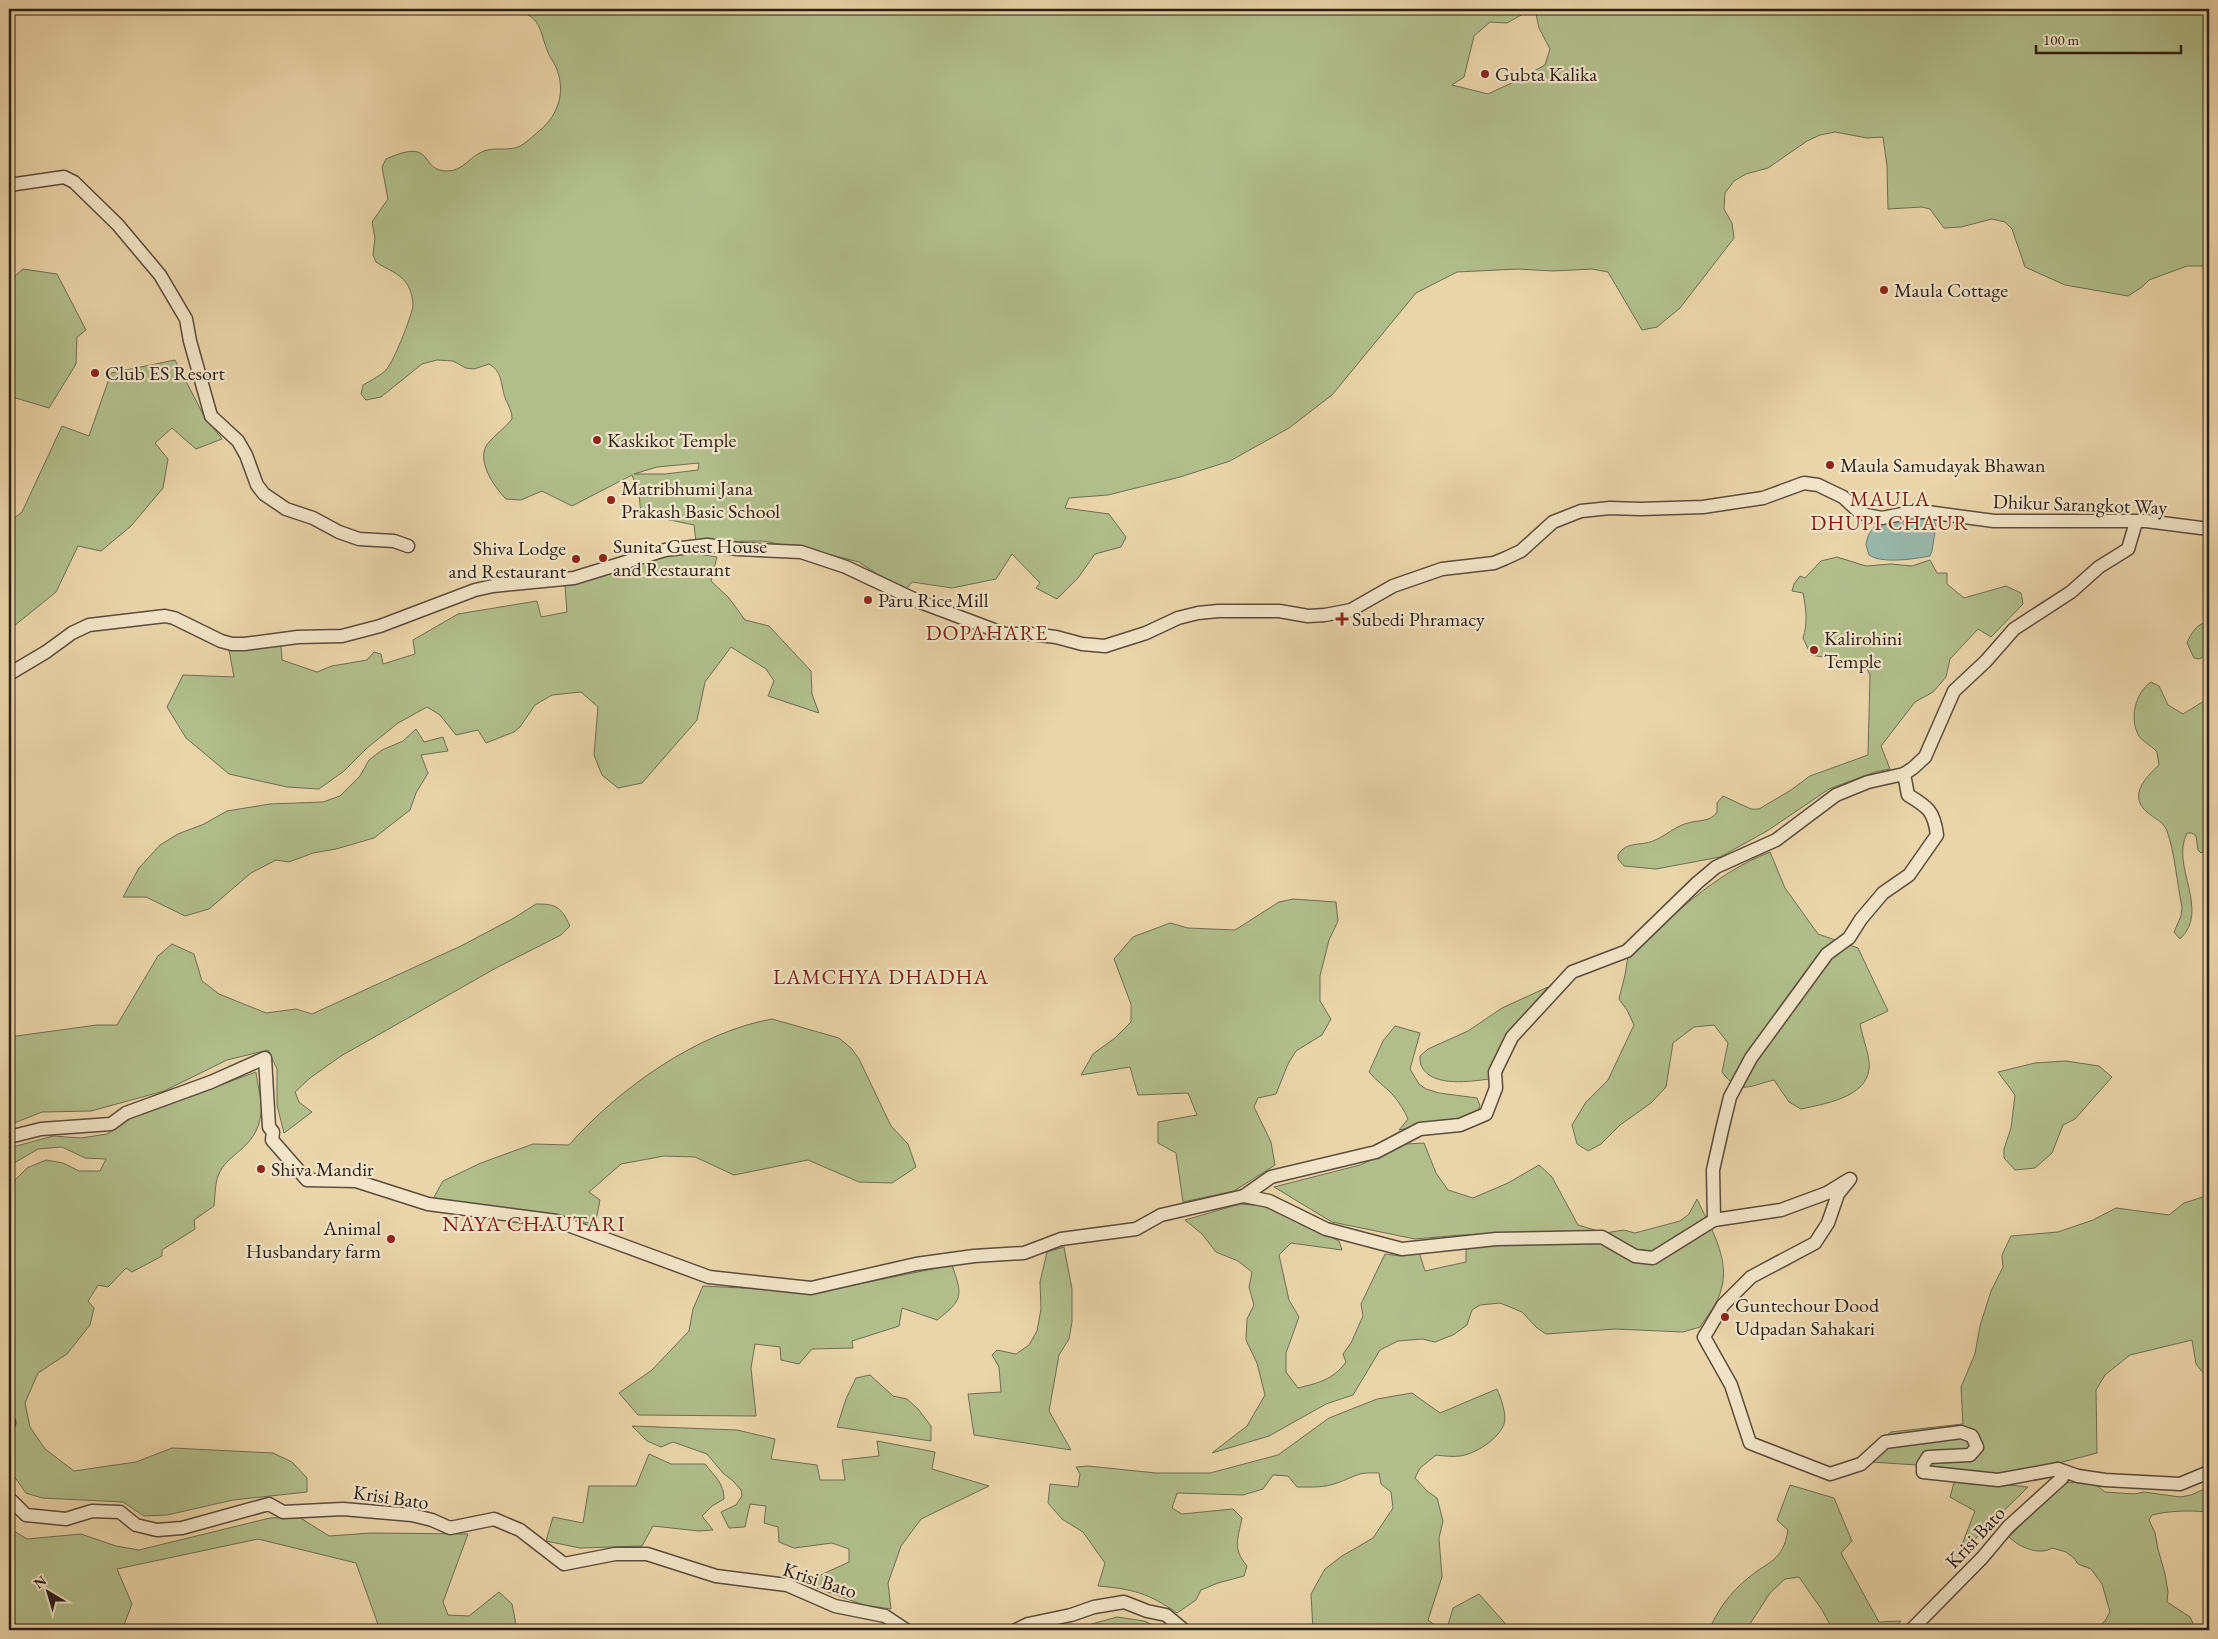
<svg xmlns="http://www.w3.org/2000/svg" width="2218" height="1639" font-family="'EB Garamond',serif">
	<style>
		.green { fill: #b1be8c; stroke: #6e6e52; fill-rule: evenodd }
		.water { fill: #98b8ac; stroke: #6c7b70 }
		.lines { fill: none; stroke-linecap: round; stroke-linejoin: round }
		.minor-casing { stroke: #5b4c3c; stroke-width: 15 }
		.minor { stroke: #f1e4c8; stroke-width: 12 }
		.poi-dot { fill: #8f2418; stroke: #f1e4c8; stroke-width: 2 }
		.labels { text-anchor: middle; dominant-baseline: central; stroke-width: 4.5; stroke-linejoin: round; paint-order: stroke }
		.poi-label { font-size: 20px; fill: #2b1f17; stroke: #f1e4c8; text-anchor: start }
		.street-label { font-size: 20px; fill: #2b1f17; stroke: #f1e4c8 }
		.neighbourhood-label { font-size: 21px; letter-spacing: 1px; fill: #7a1f14; stroke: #f1e4c8 }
	</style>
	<rect width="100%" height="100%" fill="#ead5aa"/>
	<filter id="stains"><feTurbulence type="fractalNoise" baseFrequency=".004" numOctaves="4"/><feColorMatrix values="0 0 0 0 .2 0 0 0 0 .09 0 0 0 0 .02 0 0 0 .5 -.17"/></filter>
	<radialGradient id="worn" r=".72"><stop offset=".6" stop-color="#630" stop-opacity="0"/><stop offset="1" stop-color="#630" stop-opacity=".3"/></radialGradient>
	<g class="green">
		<path d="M511,9h1021l-25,14 -17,-1 -16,14 -10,41 -12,8 36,9 30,-14 27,-15 5,-16 -11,-21 -4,-19h674v257h-22l-38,14 -7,7 -14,9 -63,-11 -40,-18 -13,-38 -7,-7 -13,-3 -31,8 -17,1 -14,-19 -8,-2 -34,2 -1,-43 -4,-29 -16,1 -32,-6 -15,3 -13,6 -39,27 -22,6 -12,7 -9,12 -1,16 8,14 2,15 -54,70 -23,19 -15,3 -34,-58 -16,-3 -39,2 -35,-2 -61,3 -41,21 -84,102 -43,33 -59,33 -50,16 -72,18 -39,3 -4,10 44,6 17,23 -5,10 -26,7 -17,24 -21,21 -21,-11 4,-5 -28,-29 -16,25 -44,9 -40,-6 -8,10 -45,-30 -43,-11 -53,-10 -67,1 -2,-17 -53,-11 -2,-20 -7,-19 -60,31 -30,-15 -21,9 -15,-1c-12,-12 -32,-41 -17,-57 7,-8 16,-14 23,-23 0,-8 -3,-12 -6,-19 -6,-14 -2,-27 -17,-36l-15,5 -8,-1 -13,-7 -16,-1 -15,4 -41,33 -15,3 -5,-6 2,-9c7,-4 17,-9 23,-15 8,-9 25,-52 27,-64 0,-7 -2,-16 -6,-22 -8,-12 -20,-14 -31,-22l-3,-7 2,-17 -3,-16 16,-23 -6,-32 4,-8c51,-23 32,13 62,12 15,0 22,-15 36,-20 10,-4 24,0 34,-4 7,-3 15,-11 21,-16 20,-16 27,-40 17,-64 -3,-6 -7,-11 -9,-17 -9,-26 -7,-34 -36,-41zM699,463l-1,7 -33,4h-31l23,-7z"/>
		<path d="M23,269l34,5 29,56 -9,7 -1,27 -27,44 -40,-12v-115z"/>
		<path d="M175,360l29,56 18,23 -26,10 -24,-21 -17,15 13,16 -5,29 -32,38 -30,25 -23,-5 -22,46 -47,38v-108l13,-10 40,-86 27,10 22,-63z"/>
		<path d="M691,553l26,4 -6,24 18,17 16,22 24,6 42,45 1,23 7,19 -51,-17 6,-15 -8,-12 -35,-22 -26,35 -8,38 -55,63 -24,5 -16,-13 -8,-20 4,-48 -17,-15 -29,3 -17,10 -15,22 -6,5 -28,11 -8,-13 -22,5 -16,-20 -13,-8 -29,16 -31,25 -23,23 -25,18 -32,-2 -58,-13 -43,-36 -19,-31 16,-32 51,2 -5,-27 52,-5 1,15 35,12 15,-6 35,-6 7,-8 7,2 2,10 32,-10 -2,-14 45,-26 79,-13 4,16 26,-5 -2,-27 89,-29z"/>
		<path d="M1837,557l29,9 25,-2 21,2 18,-6 7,13h10v11l17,14 42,-12 15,7 2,11 -32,33 -13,-8 -28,30 -4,18 -13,15 -18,10 -34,44 9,23 -15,3 -46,17 -62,42 -47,26 -64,12 -32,-3 -6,-7v-4c8,-14 23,-9 35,-14 13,-5 22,-15 35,-18 10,-3 23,-1 29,-11v-9l6,-7 28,13h8l32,-19 19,-14 58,-21 2,-80 -5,-11 -54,-9 -8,-17c5,-15 3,-30 0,-45l-11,-2 2,-7 6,-8 5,2 16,-17z"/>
		<path d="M2209,622v32l-10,5 -5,-1 -7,-15c4,-10 10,-20 22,-21z"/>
		<path d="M2151,682l8,4 9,19 15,9 26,-16v149l-8,6 -3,-3 -2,-14 -4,-3h-5c-17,33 24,77 -7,106l-6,-7 7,-16 1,-9c-5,-23 -7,-54 -15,-76 -4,-10 -12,-12 -19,-18 -21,-17 -2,-36 11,-48l-2,-13c-5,-6 -14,-10 -18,-16 -10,-17 -4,-43 12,-54z"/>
		<path d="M416,729l8,13 19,-5 5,14 -27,4 7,18 -12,20 -6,17 -36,28 -38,11 -23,4 -24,9 -13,-2 -25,13 -42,36 -24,7 -39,-19h-23l16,-29 21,-23 18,-11 26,-10 23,-13 43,-7 53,-2 17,-6 20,-20 9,-16 13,-10 21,-9z"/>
		<path d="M1770,852l15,36 33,46 40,14 30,63 -28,13c2,12 11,35 9,45 -3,29 -46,35 -68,40l-12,-7 -15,-22c-26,6 -34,16 -52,-8l6,-29 -14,-18 -20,2 -21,16 -7,44 -15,16 -31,22 -19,19 -13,7 -11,-7 -5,-19 14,-23 22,-22 26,-55 -7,-15 -8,-11 6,-24 3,-19c43,-39 87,-83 142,-104z"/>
		<path d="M1293,899l43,3 2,19 -9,19 -9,36v25l11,18 -9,16 -26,16 -8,13 -12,30 -18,4 -4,9 17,35 4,23 -41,26 -51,11 -7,-49 -18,-10v-21l39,-7 -9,-22 -50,2 -8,-28 -49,8 12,-21 22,-16 16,-16v-18l-17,-45 19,-22 37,-14 18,5 47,2 44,-28z"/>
		<path d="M536,904c21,0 25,3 34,22l-9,9 -65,33 -155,88 -31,22 -15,14 4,10 13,10 -28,21 -7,-28v-36l-9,-19 -41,10 -63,31 -73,20 -49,1 -33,13v-88l88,-12h20l41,-69 14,-12 22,10 8,27 17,13 47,19 30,-4 16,5 149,-68 53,-28z"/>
		<path d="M1548,987l-41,47 -17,45c-18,2 -57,9 -68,-12 -2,-2 -2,-8 -2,-11l8,-7 40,-18 34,-23z"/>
		<path d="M772,1019l67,19 12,10 8,11 32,67 17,18 8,23 -24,16 -33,-1 -51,-22 -74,15 -39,-18 -31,-1 -43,8 -32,28 11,8 -5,25 -37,-10 -125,-16 10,-18 38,-18 52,-19 36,1c49,-56 129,-113 203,-126z"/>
		<path d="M1395,1026l25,7 -10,36 9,15 7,5 13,4 38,5 3,8 -5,10 -11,3 -19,1 -46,10 9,-11c-4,-9 -9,-17 -15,-24 -8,-9 -17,-14 -24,-23l14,-31z"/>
		<path d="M2066,1061l33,5 13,11 -37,42 -12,6 -11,28 -17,15 -20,2 -11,-12v-9l7,-21 4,-33 -17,-23 37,-9z"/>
		<path d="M256,1072c1,12 7,29 5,42 -5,36 -34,38 -43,62 -3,8 -3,21 -4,30l-20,14 1,9 -33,21v6l-30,16 -6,-4 -18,19 -10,-2 -10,16 6,7 -4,17 -23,29 -29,19 -13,30 5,24 15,22 29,22 62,-9 36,-14 101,5 19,9 15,16v14l-74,8 -66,15 -23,1 -21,-14 -81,-4 -16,-5 -17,-24v-283l18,-18 19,-8 17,3 16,8h21l6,-12 -21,-1 -23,-11 -24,2 -29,17v-18l44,-12 28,2 26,-4 22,-16z"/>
		<path d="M1424,1143l12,30 12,17 25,8 35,-15 31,-18 13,12 26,48 27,8 19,-3 11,3 45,-12 9,-7 8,-15c12,26 34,60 24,91 -3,13 -14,26 -21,37l-17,5 -68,-3 -69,5 -9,-6 -15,-16 -22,-9 -20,2 -8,5 -5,15 -14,10 -18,7 -13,-3 -24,2 -18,9 -27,45 -27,9 -57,32 -57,17 35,-27 18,-31 -8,-32 -11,-23 1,-21 7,-14 -5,-18 3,-15 -14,-11 -22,-9 -14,-18 -17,-14 55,-16 26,2 73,35 3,9 -51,-7 -12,12 10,45 10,17 -13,36v19l12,16c20,-5 35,-8 48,-26l-3,-8 8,-11 12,-27 -2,-12 24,-50 16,2 18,-4 6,19 41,-9v-14l28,-2 39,-12 -71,1 -47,4 -83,-17 -58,-35 86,-22 46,-21z"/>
		<path d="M2209,1195v185l-13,-16 -4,-24 -62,15 -25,20 -9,15 1,63 -50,13 -46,9 -69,-9 -61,-4v-16l20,-14 72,-8 -2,-37 14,-33 5,-28 11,-35 12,-24 -1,-12 9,-19 47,-4 35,-12 23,-12 53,7 15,-12z"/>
		<path d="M1064,1247l8,42v33l-3,17 -10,16 -10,56 22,39 -97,-15 -6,-41 33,-2 -2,-25 -7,-12 5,-5 19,4 13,-9 8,-14 4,-22 -1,-27 7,-30z"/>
		<path d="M952,1265c11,31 11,35 -15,55l-35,-12 -3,18 -47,15 1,7 -41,1 -13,15 -18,-4 -1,-13 -25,-3 -4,24 5,48 -118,-1 -19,-22 33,-23 37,-39 4,-22 10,-23 116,6z"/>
		<path d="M870,1375l23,21 14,3 11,10 13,17v15l-94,-14 9,-28 10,-21z"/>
		<path d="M1497,1389c4,9 10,26 7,35 -5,15 -29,30 -44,32 -7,1 -16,0 -24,-1l-16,13 -5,10 12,13 10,7 6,23 -4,17 3,39 -14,43 11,8 9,-3 5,-17 26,-14 32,36h-198l-2,-36 14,-25 17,-13 31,-18 20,-30 -2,-16 -10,-8 -2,-11c-23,-1 -22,3 -42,10 -13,5 -26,4 -40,4l-9,-11 -15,-1 -10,14 -20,6 -66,-2 -5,15 10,6 51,-5 9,9c-4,21 -10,30 5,48l-3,10 -26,7 -17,7 -5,10 -19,13c-29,-20 -44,-24 -79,-27l7,-23 -22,-31 -21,-13 -14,-16 2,-19 28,3 2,-13 -4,-7 12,-1 68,7h54l68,-18 51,-37 48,-19 35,-6 28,20z"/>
		<path d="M632,1426l105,4 38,9 -4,20 46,6 3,15h25l-3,-20 37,-4 -2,-15 58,11 -3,17 57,17 -68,33 -20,27 -13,37 3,26 -27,-4 -61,-22 46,-21v-13l-17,-6 -38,5 -15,-6 -1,-15 -14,-4 2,-17 -16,-2 -5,23 -16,1 -8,-16 15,-7 6,-9 -1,-6 -8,-9 -10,-8 -16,-19 -34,-12 -12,5 -14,-6z"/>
		<path d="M649,1454l22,10h34c10,13 19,19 19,35l-12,7 -10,10 11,14 -14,1 -46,-5 -11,20 -62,2 -34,-7 7,-24 30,6 6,-37h47z"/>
		<path d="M1965,1480l63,7 -71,70 18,-46 -25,-14 4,-14z"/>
		<path d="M2067,1482l28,2 10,8 29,2 10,-2 36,5 11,-2 18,-8v23l-3,2c-16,-2 -39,-1 -54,3l-3,5 6,13 3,16 7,25 3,18 -1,10 23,15 6,13h-63v-5l-10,5h-24l-1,-3 7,-6 5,-9 -8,-28 -11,-15 -13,-5 -4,-6 -8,-6 -14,-4c-13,8 -33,-1 -43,-11l25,-26z"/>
		<path d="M1790,1485l44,13 18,43 -11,12 38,69 22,-1 -7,9h-61l-11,-20 -23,-33 -14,2 -15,14 -24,37h-37c10,-22 20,-36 39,-52 20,-17 35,-16 40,-48l-11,-10z"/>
		<path d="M299,1517l30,19 42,-3 97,1 -25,68 5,13 21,1 30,-24 13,12 5,26h-137l-24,-67 -98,-24 -141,30 15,35 -10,26h-111l-2,-2v-100l18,11 54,-5 35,12 23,4 131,-32z"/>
		<path d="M1117,1617l27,4 20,9h-76l-7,-3z"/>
	</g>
	<path class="water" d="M1909,518h14l11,3 2,4 -4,26 -2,5c-16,3 -48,8 -61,-1l-3,-10c3,-25 22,-23 43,-27z"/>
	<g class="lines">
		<g class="minor-casing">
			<g id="minor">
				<path d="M9,185l55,-8 10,5 44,43 42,50 26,44 4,22 21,75 27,25 8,14 11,30 7,9 22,15 27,9 26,14 20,7 35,2 14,5"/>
				<path d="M9,674l37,-22 26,-19 17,-8 76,-9 9,2 47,23 11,3h12l54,-7 44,-1 38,-10 95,-36 18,-4 81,-8 91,-28 42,-5 31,4 63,3 45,15 74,35 85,32h26l25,3 26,7 23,2 41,-13 32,-15 20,-5 20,-2h61l29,5 17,-1 26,-5 42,-24 49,-17 52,-6 12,-5 15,-7 32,-29 28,-11 29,-3 30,1 63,-2 60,-9 41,-15 14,2 25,12 14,13 9,5 16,3 30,-6h15l67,9h152l63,8"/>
				<path d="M9,1137l32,-8 70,-5 15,-11 85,-31 54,-24 4,69 4,5 -1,8 35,40 49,1 72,23 129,17 152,56 102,11 105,-24 58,-8 50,-3 37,-14 75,-10 25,-14 83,-19 25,5 57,28 76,20 94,-10 106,-2 33,19 18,2 61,-38 67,-10 46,-17 23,-14 -12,15 -10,29 -13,20 -64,34 -28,28 -19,32 27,48 19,58 80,31 31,-10 24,-22 76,-10 11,4 5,11 -7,8 -42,2 -5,8v7l75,8 60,-11 20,7 27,4 75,4 29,-12"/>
				<path d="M1244,1196l27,-19 105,-25 44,-23 40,-4 26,-11 10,-26 -1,-16 17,-35 60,-65 55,-21 70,-68 19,-16 60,-27 60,-45 32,-13 36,-8 9,-6 12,-11 29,-66 32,-30 28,-32 57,-37 28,-25 29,-18 8,-27"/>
				<path d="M1714,1220l-1,-50 9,-40 8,-33 21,-39 76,-104 22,-16 12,-19 22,-26 26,-18 28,-40c-3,-24 -9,-28 -29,-40l-4,-21"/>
				<path d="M9,1422v1"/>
				<path d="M9,1498l17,17 40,4 26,-8 28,1 16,13 21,5 25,-2 87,-24 14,8 60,-3 69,6 20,5 18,8 44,-9 26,11 44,34 51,-10h32l69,22 71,9 48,21 50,10 21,14"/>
				<path d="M1016,1630l12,-6 43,-9 23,-8 30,-5 23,9 19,4 18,15"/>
				<path d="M1911,1630l71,-72 26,-31 54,-49 -4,-9"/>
			</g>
		</g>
		<use href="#minor" class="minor"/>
	</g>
	<g class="poi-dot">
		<circle cx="1485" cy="74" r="5"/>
		<circle cx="1884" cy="290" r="5"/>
		<circle cx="95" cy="373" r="5"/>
		<circle cx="597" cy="440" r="5"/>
		<circle cx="1830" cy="465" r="5"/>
		<circle cx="611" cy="500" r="5"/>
		<circle cx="603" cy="558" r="5"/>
		<circle cx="576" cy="559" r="5"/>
		<circle cx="868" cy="600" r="5"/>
		<path d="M1339.5 611.5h5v5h5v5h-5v5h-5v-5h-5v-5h5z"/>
		<circle cx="1814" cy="650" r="5"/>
		<circle cx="261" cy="1169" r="5"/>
		<circle cx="391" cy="1239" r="5"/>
		<circle cx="1725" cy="1317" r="5"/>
	</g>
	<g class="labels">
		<g class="poi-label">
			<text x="1495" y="74">Gubta Kalika</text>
			<text x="1894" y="290">Maula Cottage</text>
			<text x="105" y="373">Club ES Resort</text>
			<text x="607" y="440">Kaskikot Temple</text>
			<text x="1840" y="465">Maula Samudayak Bhawan</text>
			<text x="621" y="488">Matribhumi Jana<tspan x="621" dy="23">Prakash Basic School</tspan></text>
			<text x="613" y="546">Sunita Guest House<tspan x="613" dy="23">and Restaurant</tspan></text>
			<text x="566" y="548" text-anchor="end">Shiva Lodge<tspan x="566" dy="23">and Restaurant</tspan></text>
			<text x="878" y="600">Paru Rice Mill</text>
			<text x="1352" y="619">Subedi Phramacy</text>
			<text x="1824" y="638">Kalirohini<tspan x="1824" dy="23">Temple</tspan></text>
			<text x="271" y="1169">Shiva Mandir</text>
			<text x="381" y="1228" text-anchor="end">Animal<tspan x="381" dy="23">Husbandary farm</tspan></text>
			<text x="1735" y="1305">Guntechour Dood<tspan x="1735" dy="23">Udpadan Sahakari</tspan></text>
		</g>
		<g class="street-label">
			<text transform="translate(2080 504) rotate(2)">Dhikur Sarangkot Way</text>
			<text transform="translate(391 1497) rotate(8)">Krisi Bato</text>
			<text transform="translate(1975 1537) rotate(-47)">Krisi Bato</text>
			<text transform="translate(820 1580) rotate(18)">Krisi Bato</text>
		</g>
		<g class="neighbourhood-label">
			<text x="1890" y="498">MAULA<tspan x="1890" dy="24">DHUPI CHAUR</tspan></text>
			<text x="987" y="632">DOPAHARE</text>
			<text x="881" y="976">LAMCHYA DHADHA</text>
			<text x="534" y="1223">NAYA CHAUTARI</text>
		</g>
	</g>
	<rect width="2218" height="1639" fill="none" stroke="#ead5aa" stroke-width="30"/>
	<rect x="10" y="10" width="2198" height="1619" fill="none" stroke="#2b1f17" stroke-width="2.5"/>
	<rect x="15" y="15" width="2188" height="1609" fill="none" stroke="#2b1f17"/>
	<g transform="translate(48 1592) rotate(322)" stroke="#f1e4c8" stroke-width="4" paint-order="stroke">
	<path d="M0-4L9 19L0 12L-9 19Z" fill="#2b1f17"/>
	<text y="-8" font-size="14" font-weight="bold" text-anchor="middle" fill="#2b1f17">N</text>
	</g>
	<path d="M2036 45v8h145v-8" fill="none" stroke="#2b1f17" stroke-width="2.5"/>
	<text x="2043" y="45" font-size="15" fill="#2b1f17" stroke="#f1e4c8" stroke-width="4" paint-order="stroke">100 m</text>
	<rect width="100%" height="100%" filter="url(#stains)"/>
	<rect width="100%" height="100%" fill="url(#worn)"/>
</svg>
